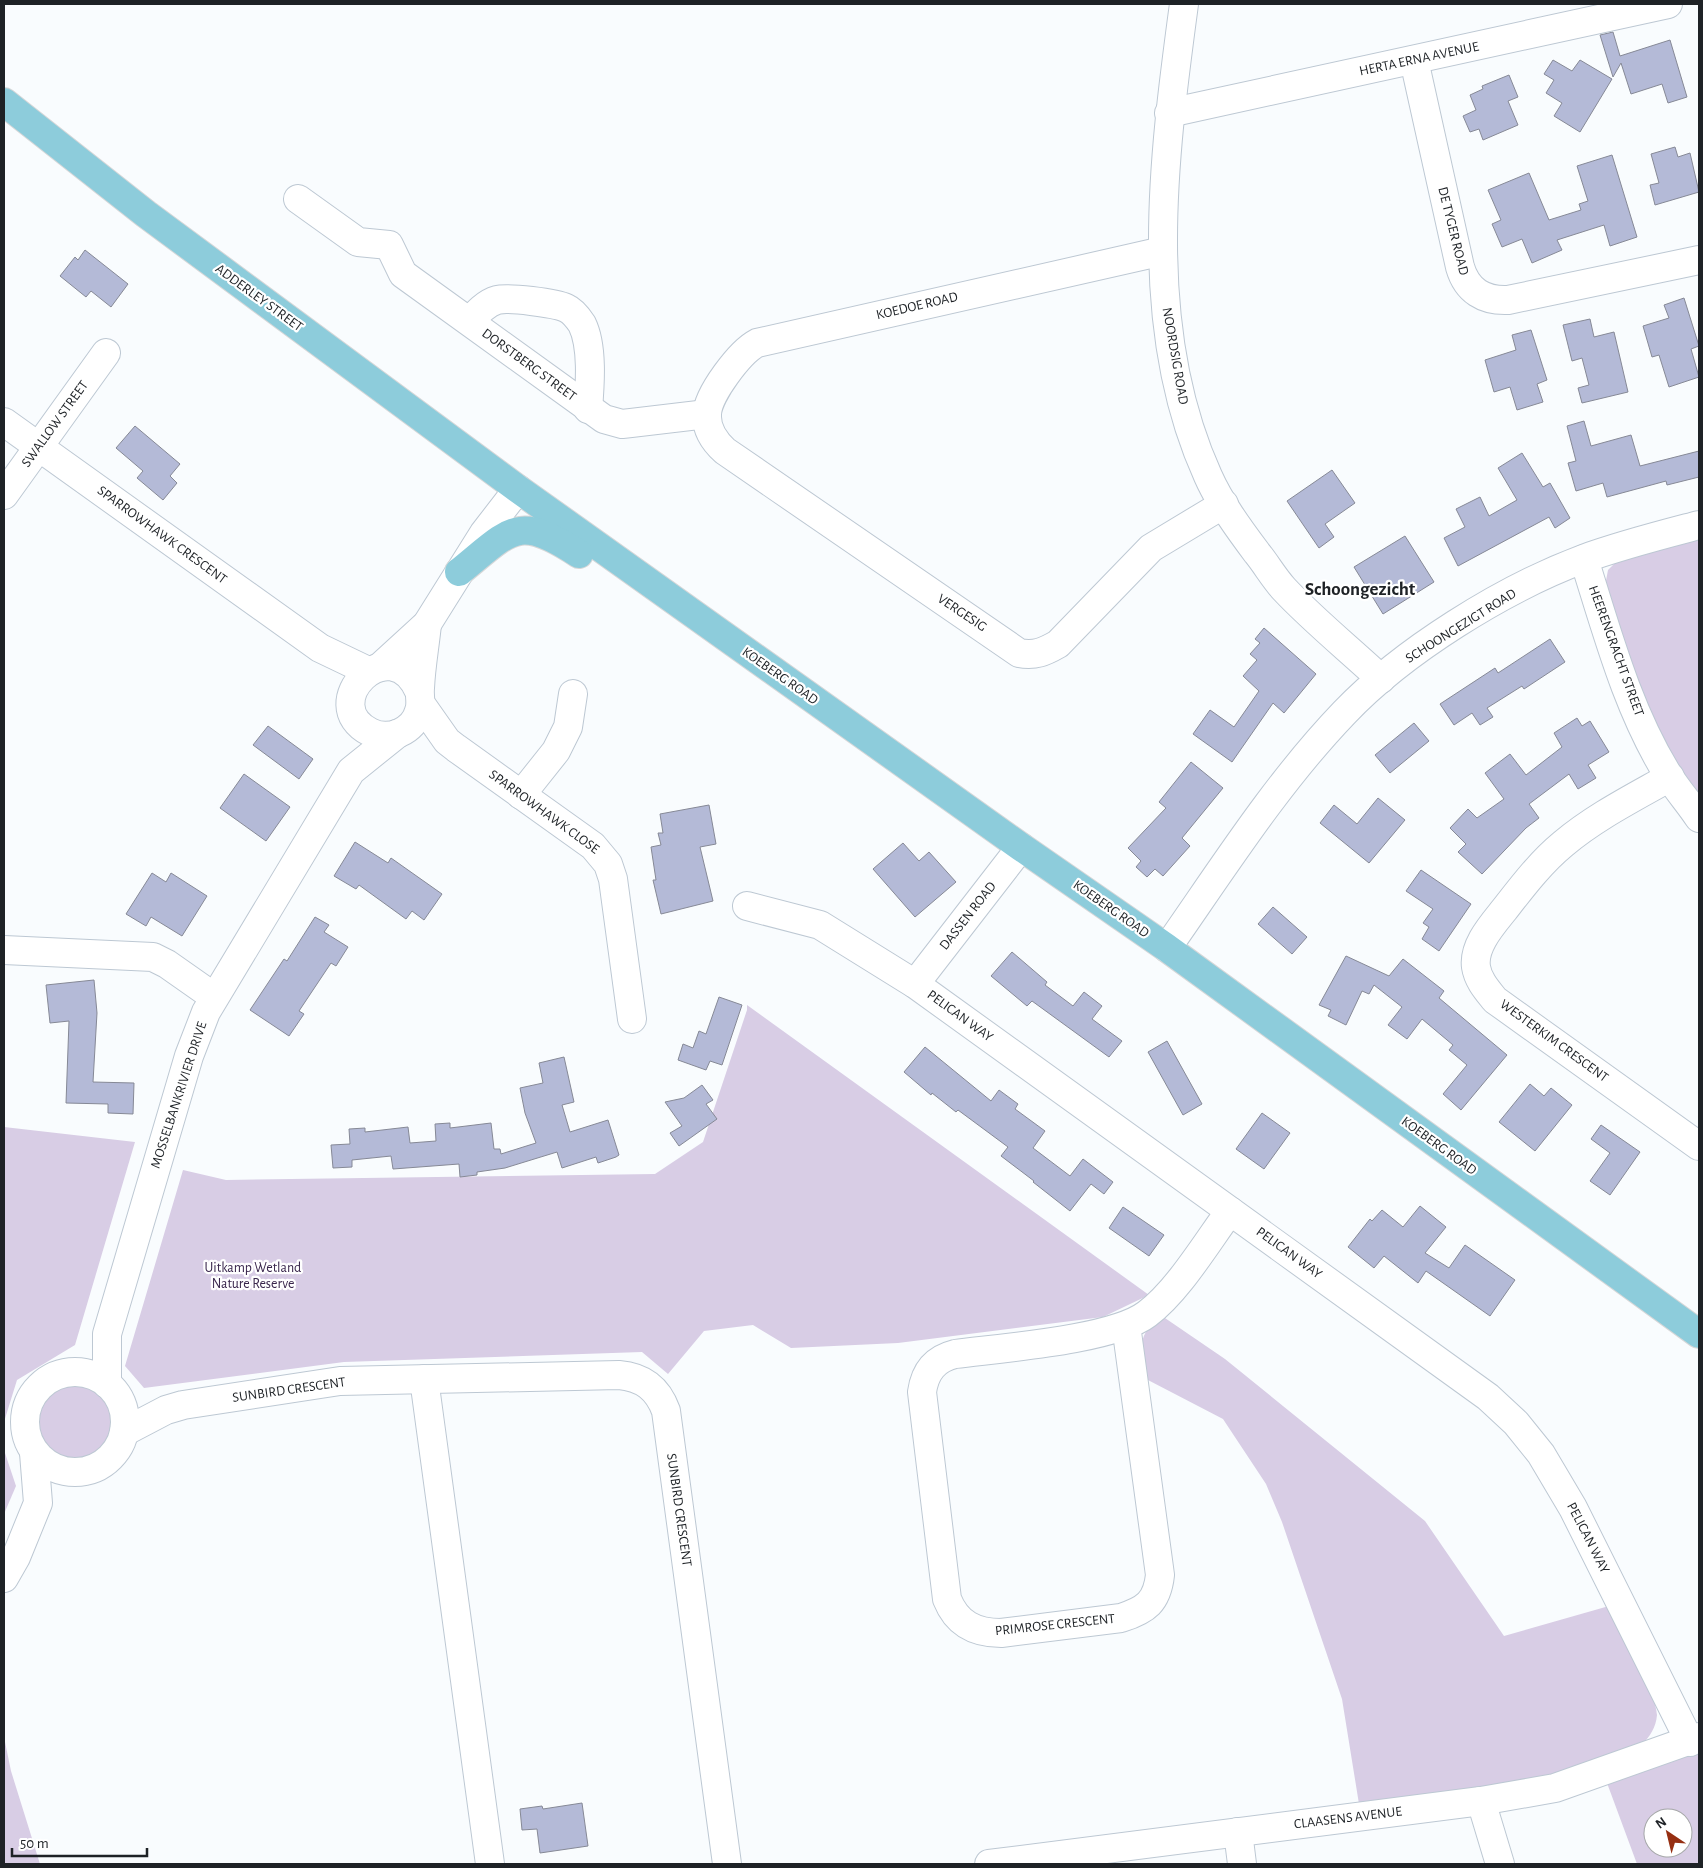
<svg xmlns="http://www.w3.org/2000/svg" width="1703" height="1868" font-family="'Alegreya Sans',sans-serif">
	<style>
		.green { fill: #d8cde5; fill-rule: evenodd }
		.building { fill: #b4bad7; stroke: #868996 }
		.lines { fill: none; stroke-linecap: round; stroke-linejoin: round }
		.minor-casing { stroke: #bdc8d3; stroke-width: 30 }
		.major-casing { stroke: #d6d7d8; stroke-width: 30 }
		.minor { stroke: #fff; stroke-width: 28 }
		.major { stroke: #8dccdb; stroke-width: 28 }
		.labels { text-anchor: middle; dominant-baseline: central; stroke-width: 4.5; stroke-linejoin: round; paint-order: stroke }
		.street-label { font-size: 14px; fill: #1e2226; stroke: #fff }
		.park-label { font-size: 14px; fill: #39264c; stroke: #fff }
		.district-label { font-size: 19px; font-weight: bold; fill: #1e2226; stroke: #fff }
	</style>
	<rect width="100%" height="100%" fill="#f9fcfe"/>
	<g class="green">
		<path d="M1699,537v263l-23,-37 -30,-58 -41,-119 3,-16 9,-9z"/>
		<path d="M747,1005l402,290 -46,22 -205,26 -107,5 -38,-23 -49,6 -36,43 -26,-22 -298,10 -200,26 -19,-22 58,-196 43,10 429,-6 48,-32 44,-132z"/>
		<path d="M4,1127l131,15 -60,203 -58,35 -13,42z"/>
		<path d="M1162,1316l63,43 200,162 79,115 105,-30c11,22 48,89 48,109 -1,12 -7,22 -16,30l-88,33 -194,26 -17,-105 -60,-177 -16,-38 -43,-65 -77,-40c-4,-30 -12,-43 16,-63z"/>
		<circle cx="76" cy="1423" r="40"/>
		<path d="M4,1450l12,36 -12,28z"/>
		<path d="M4,1737l7,34 29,93h-36z"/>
		<path d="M1699,1748v116h-62l-30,-81zM1653,1818h30v30h-30z"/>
	</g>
	<g class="building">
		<path d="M1613,32l7,24 50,-16 17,57 -19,6 -6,-19 -31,10 -10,-31 -8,14 -13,-42z"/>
		<path d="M1553,60l19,11 8,-11 32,19 -32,53 -26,-16 8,-13 -16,-10 8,-13 -10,-6z"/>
		<path d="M1509,75l9,22 -10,4 10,24 -35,15 -4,-11 -9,3 -7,-16 13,-6 -6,-15 13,-6 -1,-3z"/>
		<path d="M1675,147l3,10 12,-4 9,39 -44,13 -5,-20 9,-2 -8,-29z"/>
		<path d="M1612,155l25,82 -27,9 -6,-21 -47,15 5,10 -30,13 -10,-24 -20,8 -10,-23 9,-4 -13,-30 41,-17 20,47 32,-10 -2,-6 9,-3 -11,-35z"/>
		<path d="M85,250l43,34 -17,23 -20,-16 -5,6 -26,-21 15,-19 3,3z"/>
		<path d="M1684,298l15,48 -8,3 8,28 -30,10 -10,-32 -7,2 -9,-31 26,-8 -5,-13z"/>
		<path d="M1590,319l4,18 20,-5 14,60 -46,11 -4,-15 11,-3 -7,-27 -10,3 -9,-36z"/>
		<path d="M1531,330l16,50 -10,4 6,18 -26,8 -7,-23 -16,5 -9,-32 31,-10 -4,-15z"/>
		<path d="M1584,421l7,25 40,-11 9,31 59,-15v26l-32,8 -1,-4 -59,16 -4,-14 -27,8 -8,-28 8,-2 -9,-35z"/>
		<path d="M135,426l45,38 -10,12 7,7 -14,17 -26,-22 6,-7 -27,-23z"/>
		<path d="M1522,453l21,34 7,-4 20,35 -15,10 -6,-11 -91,49 -14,-28 21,-11 -9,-18 24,-12 9,19 28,-16 -19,-32z"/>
		<path d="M1332,470l23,33 -30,21 9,13 -15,11 -32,-47z"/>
		<path d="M1405,536l29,46 -51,32 -29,-47z"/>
		<path d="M1264,628l52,46 -32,39 -11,-10 -41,59 -39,-28 17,-24 24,17 25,-36 -16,-15 14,-16 -7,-6 10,-11 -5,-4z"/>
		<path d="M1550,639l15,23 -41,27 -2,-3 -35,22 6,9 -13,8 -8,-12 -18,12 -14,-21 55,-36 3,5z"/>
		<path d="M1577,718l5,8 8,-5 19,31 -21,13 8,13 -18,11 -9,-15 -40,30 10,14 -13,10 -44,46 -24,-22 8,-8 -16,-16 18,-19 9,9 27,-19 -19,-26 25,-19 16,21 36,-28 -8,-14z"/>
		<path d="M1414,723l15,18 -39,32 -15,-18z"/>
		<path d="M268,726l45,33 -14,20 -46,-34z"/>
		<path d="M1191,762l32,26 -41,50 8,8 -27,30 -8,-7 -8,8 -11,-10 5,-6 -13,-13 38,-40 -7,-6z"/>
		<path d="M244,774l46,33 -24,34 -46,-33z"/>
		<path d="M1378,798l27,22 -36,43 -49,-40 14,-18 23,19z"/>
		<path d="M709,805l7,39 -16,3 13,54 -52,13 -8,-34h3l-5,-33 10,-2 -3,-12h5l-3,-19z"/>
		<path d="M355,842l33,21 3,-5 51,36 -18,26 -12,-9 -6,8 -47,-34 -3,4 -22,-13z"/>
		<path d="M903,843l16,18 10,-9 27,30 -41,35 -42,-48z"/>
		<path d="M1421,870l50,34 -32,47 -17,-12 7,-12 -6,-4 10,-14 -27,-18z"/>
		<path d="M152,873l14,9 5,-9 36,23 -25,40 -31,-19 -5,9 -20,-12z"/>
		<path d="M1273,907l34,30 -15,17 -34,-30z"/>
		<path d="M315,917l14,8 -5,7 24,15 -12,19 -5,-3 -32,48 5,3 -15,22 -39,-26 34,-51 3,2z"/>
		<path d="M1012,952l35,30 -2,3 28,21 11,-14 18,14 -10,13 30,22 -13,16 -77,-56 -5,5 -36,-30z"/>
		<path d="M1346,956l43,20 14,-17 41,32 -5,7 68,57 -46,55 -18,-16 24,-29 -18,-15 4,-5 -31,-26 -15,20 -19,-14 14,-18 -28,-22 -5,9 -7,-3 -16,34 -18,-9 3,-6 -12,-5z"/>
		<path d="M94,980l3,33 -4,69 41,1 -1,31 -25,-1v-9l-42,-1 3,-82 -19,2 -4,-38z"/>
		<path d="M719,997l23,8 -20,60 -12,-4 -4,9 -28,-10 5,-16 10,4 6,-17 7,3z"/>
		<path d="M1167,1041l35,63 -19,11 -35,-63z"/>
		<path d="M925,1047l66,54 8,-11 19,14 -3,5 30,22 -12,17 37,28 13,-17 30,23 -9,12 -13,-10 -21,27 -37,-29 1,-1 -33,-25 7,-9 -50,-37 -2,2 -24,-19 -1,2 -27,-23z"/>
		<path d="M564,1057l10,45 -12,3 8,27 38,-12 11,35 -3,2 -18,6 -2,-6 -34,11 -5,-16 -52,16 -28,4v3l-17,2 -1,-13 -66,5 -2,-13 -39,4v7l-19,1 -2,-23 19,-1 -1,-15 16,-1v4l43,-5 2,16 26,-2 -1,-17 15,-1v5l41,-5 3,26h6l1,5 35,-11 -11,-30 -5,-25 23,-5 -4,-20z"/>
		<path d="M1530,1084l14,12 7,-8 21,17 -37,46 -36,-29z"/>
		<path d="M702,1085l11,15 -7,4 11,15 -38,27 -9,-13 12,-7 -17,-24 19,-4z"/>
		<path d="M1262,1113l28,20 -26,36 -28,-20z"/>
		<path d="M1601,1125l39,27 -30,43 -20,-14 20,-28 -19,-14z"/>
		<path d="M1420,1206l26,21 -21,26 24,15 16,-23 50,35 -25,36 -64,-45 -8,12 -34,-27 -10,12 -26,-21 22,-28 2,2 10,-11 21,17z"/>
		<path d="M1123,1207l41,28 -15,21 -40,-28z"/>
		<path d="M582,1803l6,43 -48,7 -3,-24 -15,1 -2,-21 22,-3 1,3z"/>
	</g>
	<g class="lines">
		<g class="minor-casing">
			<g id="minor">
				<path d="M1184,4c-21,155 -43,325 24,472 12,27 31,53 49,77 9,11 17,25 27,36 30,32 65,60 97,90"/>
				<path d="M1414,60l46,207c7,24 24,34 48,33l191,-40"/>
				<path d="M1169,113l499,-109"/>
				<path d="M298,199l60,43 31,3 14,29 201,145 18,5 9,-1 76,-9"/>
				<path d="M1163,251l-406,92c-17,9 -49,51 -50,71 -1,14 7,27 18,37l294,202c16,3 25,-1 39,-9l93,-96 73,-44"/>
				<path d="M470,321c7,-8 16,-18 27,-21 11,-3 58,3 69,8 7,3 12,10 16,16 11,22 8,61 6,85"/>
				<path d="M4,422l316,226 48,23"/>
				<path d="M4,495l102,-142"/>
				<path d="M1584,559c23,73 44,153 86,219 9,14 20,26 29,40"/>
				<path d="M380,667l47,-43 57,-91 34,-44"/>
				<path d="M419,691c-29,-64 -104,13 -49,41 19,10 44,-1 49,-21 3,-8 0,-15 1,-23 1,-22 5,-43 7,-64"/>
				<path d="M421,704l26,37 9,7 137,98 15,18 5,15 19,140"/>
				<path d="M1670,777c-37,21 -75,40 -107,67 -23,19 -41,43 -59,66 -12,15 -31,36 -28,57 2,13 11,23 19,33l204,146"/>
				<path d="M521,795l35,-44 12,-24 5,-33"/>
				<path d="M747,906l73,19 95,59 573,413 28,26 25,31 32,54 117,234"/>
				<path d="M1167,948c56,-80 109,-164 177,-235 59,-62 159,-124 239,-154 38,-14 78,-24 116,-34"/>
				<path d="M4,950l149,7 14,7 47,33"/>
				<path d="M915,984l106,-137"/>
				<path d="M1126,1325l34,250c-3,27 -14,35 -39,43l-120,15c-26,0 -44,-9 -54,-34l-25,-207c3,-21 13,-33 33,-38 46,-6 158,-14 192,-40 31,-23 60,-72 83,-103"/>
				<circle cx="75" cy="1422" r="50"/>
				<path d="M424,1379l66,485"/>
				<path d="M107,1384v-50l82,-278 17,-44 145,-241 46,-37"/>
				<path d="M124,1432l42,-22 17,-5 157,-24 279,-6c24,2 39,14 47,36l61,453"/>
				<path d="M4,1578l12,-21 22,-54 -4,-50"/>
				<path d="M1481,1801l19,63"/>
				<path d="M1238,1832l4,32"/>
				<path d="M989,1864l492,-63 74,-13 144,-51"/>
			</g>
		</g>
		<g class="major-casing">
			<g id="major">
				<path d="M4,102l142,112 372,275 503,358 146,101 532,386"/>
				<path d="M459,572c52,-42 58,-59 120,-18"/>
			</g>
		</g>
		<use href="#minor" class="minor"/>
		<use href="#major" class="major"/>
	</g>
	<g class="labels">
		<g class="street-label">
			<text transform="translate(1419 59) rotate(-12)">HERTA ERNA AVENUE</text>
			<text transform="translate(1453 231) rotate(76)">DE TYGER ROAD</text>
			<text transform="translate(259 298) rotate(36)">ADDERLEY STREET</text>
			<text transform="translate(917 306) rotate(-13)">KOEDOE ROAD</text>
			<text transform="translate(1175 356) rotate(80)">NOORDSIG ROAD</text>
			<text transform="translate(529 365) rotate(36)">DORSTBERG STREET</text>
			<text transform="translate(55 424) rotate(-54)">SWALLOW STREET</text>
			<text transform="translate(162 535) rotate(36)">SPARROWHAWK CRESCENT</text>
			<text transform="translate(962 613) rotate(34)">VERGESIG</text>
			<text transform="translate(1461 626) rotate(-32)">SCHOONGEZIGT ROAD</text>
			<text transform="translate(1616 651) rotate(70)">HEERENGRACHT STREET</text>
			<text transform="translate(780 676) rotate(35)">KOEBERG ROAD</text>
			<text transform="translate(544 812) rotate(36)">SPARROWHAWK CLOSE</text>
			<text transform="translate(1111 909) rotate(35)">KOEBERG ROAD</text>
			<text transform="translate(968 916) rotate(-52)">DASSEN ROAD</text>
			<text transform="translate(960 1016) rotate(36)">PELICAN WAY</text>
			<text transform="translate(1554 1041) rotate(36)">WESTERKIM CRESCENT</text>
			<text transform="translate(179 1095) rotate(-72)">MOSSELBANKRIVIER DRIVE</text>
			<text transform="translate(1439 1146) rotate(36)">KOEBERG ROAD</text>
			<text transform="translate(1289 1253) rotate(36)">PELICAN WAY</text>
			<text transform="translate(289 1390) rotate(-8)">SUNBIRD CRESCENT</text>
			<text transform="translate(679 1510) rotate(82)">SUNBIRD CRESCENT</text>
			<text transform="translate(1588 1538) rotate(63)">PELICAN WAY</text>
			<text transform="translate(1055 1625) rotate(-6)">PRIMROSE CRESCENT</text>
			<text transform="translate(1348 1818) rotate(-7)">CLAASENS AVENUE</text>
		</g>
		<g class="park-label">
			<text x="253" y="1268">Uitkamp Wetland<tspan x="253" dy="16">Nature Reserve</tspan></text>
		</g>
		<g class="district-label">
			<text x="1360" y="589">Schoongezicht</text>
		</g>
	</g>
	<rect width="1703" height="1868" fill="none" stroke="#1e2226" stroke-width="10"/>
	<g transform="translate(1668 1833) rotate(325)"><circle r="24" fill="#ffffff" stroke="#a5a7a8"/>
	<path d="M0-4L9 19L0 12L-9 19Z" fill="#962f12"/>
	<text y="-8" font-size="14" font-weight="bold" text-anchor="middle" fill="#1e2226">N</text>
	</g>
	<path d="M12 1848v8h135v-8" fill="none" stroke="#1e2226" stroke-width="2.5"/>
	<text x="20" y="1848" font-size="15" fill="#1e2226" stroke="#ffffff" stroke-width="4" paint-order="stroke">50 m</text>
</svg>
